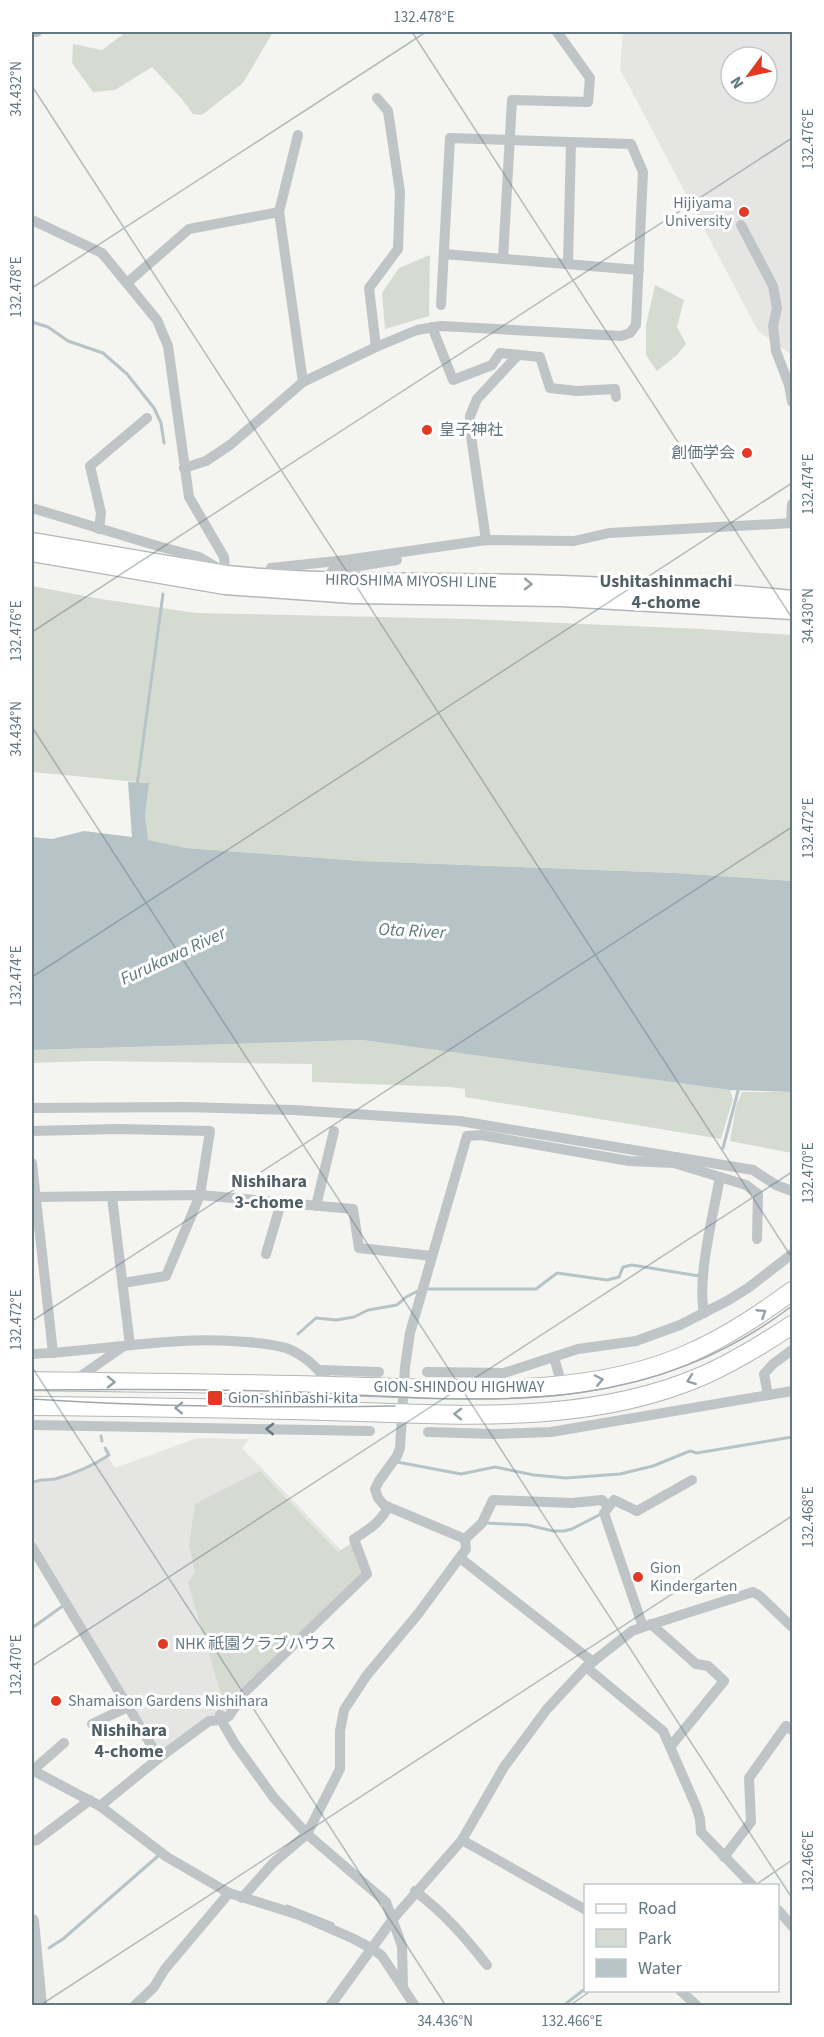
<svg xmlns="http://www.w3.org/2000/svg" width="824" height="2037" font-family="'Source Sans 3','Noto Sans JP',sans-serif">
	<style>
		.built { fill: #e5e5e4; fill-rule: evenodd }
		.green { fill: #d6dbd1 }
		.water { fill: #b6c4c7 }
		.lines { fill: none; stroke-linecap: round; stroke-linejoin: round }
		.stream { stroke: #b6c4c7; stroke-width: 3 }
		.primary-casing { stroke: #b2b7ba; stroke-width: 19 }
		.trunk-casing { stroke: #b2b6b8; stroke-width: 20 }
		.minor { stroke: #bfc4c6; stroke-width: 10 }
		.tertiary { stroke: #bfc4c6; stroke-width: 14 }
		.primary { stroke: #fff; stroke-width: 16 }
		.trunk { stroke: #fff; stroke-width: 18 }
		.tram { stroke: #a0a7ab; stroke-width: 1.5 }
		.oneway { stroke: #92a0a7 }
		.oneway2 { stroke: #637781 }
		.ticks { fill: none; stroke: #637781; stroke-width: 1.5; stroke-opacity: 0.45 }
		.poi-dot { fill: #e13923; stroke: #fff; stroke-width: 2 }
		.labels { text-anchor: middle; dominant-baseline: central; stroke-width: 6; stroke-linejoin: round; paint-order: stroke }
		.poi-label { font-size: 16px; fill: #637781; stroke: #fff; text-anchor: start }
		.street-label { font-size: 16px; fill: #637781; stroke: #fff }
		.neighbourhood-label { font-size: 18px; font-weight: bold; fill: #515f66; stroke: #fff }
		.water-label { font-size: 18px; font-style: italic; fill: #5f7a7f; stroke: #fff }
		.neatline { fill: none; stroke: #637781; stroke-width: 2 }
		.ticks-label { font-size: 15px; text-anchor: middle; fill: #637781 }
	</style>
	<rect width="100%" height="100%" fill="#f4f4f0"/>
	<g class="built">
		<path d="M623,32h169v323l-34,-24 -138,-262zM731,57h36v36h-36z"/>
		<path d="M197,1438l52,1 -7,9 99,102 10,-7 10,30 -122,118 -13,22 -15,3 -49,36 -4,-2 -126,-209v-57l10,-4 10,1 46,-18 10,-6 7,11z"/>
	</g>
	<g class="green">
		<path d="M126,32h147l-30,51 -41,32 -9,-1 -12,-16 -29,-31 -37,23 -22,2 -21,-29 1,-19 29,6z"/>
		<path d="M430,255l-1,61 -44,13 -3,-36 17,-25z"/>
		<path d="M655,285l29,15 -7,27 9,17 -9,11 -20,16 -11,-16v-30z"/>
		<path d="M32,586l69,13 95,14 273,6 233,10 90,6v246l-117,-8 -314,-12 -175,-13 -39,-8 -2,-25 3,-32 -116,-11z"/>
		<path d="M362,1040l368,50 3,9 -12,40 -256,-42v-8l-15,-2 -138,-5v-18l-219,-3 -61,2v-13z"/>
		<path d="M742,1092h50v61l-62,-12 6,-35z"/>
		<path d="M260,1471l78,81 13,-8 10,29 -122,118 -13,20 -38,-128 7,-11 -6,-27 6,-41z"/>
	</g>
	<path class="water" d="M128,782l21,1 -4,32 3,25 38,8 175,13 314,12 117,8v211l-62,-2 -368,-50 -330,10v-213l20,2 32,-8 48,6z"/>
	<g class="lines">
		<g class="stream">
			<path d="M32,322l16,5 20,14 35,12 24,21 27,34 7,15 3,20"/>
			<path d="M137,786l26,-192"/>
			<path d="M723,1148l15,-57"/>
			<path d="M427,1289h109l21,-16 50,7 12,-3 4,-10 9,-2 67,11v-2"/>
			<path d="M298,1334l18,-16 20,2 18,-3 14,-7 29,-5 9,-8 12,-6"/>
			<path d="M101,1436l1,5"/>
			<path d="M397,1462l64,12 34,-7 39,8 32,3 54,-4 33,-8 37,-15 7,2 95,-16"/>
			<path d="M32,1483c9,-5 14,-2 23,-4 18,-5 39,-14 54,-24l-4,-7"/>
			<path d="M486,1523l42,2 25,6h11l8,-2 27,-14"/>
			<path d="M32,1628l32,-23"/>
			<path d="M287,1906l46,18"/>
			<path d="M49,1948l14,-9 95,-83"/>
			<path d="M563,2006l23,-18"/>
		</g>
		<g class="primary-casing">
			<g id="primary">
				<path d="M32,541l194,33c112,11 224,6 336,10 76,3 154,7 230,15"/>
				<path d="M32,553l193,33 128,9 208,3 231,13"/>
			</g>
		</g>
		<g class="trunk-casing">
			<g id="trunk">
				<path d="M32,1381c99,2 199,2 298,5 116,2 255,16 362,-34 36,-16 69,-38 100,-61"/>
				<path d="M32,1406c98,1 196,2 294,5 125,3 258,16 376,-35 32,-14 61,-32 90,-51"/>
			</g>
		</g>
		<g class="minor">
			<path d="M32,32h5"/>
			<path d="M298,135l-19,77 24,170"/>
			<path d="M32,220l70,33 55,67 11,26 21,151 35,60 2,22"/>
			<path d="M741,225l32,61 4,22 -4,18 3,25 13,34 3,17"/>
			<path d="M444,254l195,16"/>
			<path d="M503,259l9,-159 76,2 2,-24 -33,-46"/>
			<path d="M568,264l3,-121"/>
			<path d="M127,283l62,-54 90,-17"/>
			<path d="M432,327l21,53 39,-15 8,-12 40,4 10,31 27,3 38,-2 1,8"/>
			<path d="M376,347l-7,-59 29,-39 2,-57 -12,-81 -11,-13"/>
			<path d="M184,468l22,-7 24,-16 73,-63 73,-35 41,-17 24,-4 180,10 9,-3 6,-8 7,-153 -12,-28 -181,-6 -9,167"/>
			<path d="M32,508l129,39 38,10 22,13"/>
			<path d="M791,523l1,-19"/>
			<path d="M99,529l2,-16 -11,-47 57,-48"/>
			<path d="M486,540l-16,-111v-13l7,-17 41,-44"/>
			<path d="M271,568l75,-8 140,-20 88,1 35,-8 183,-10"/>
			<path d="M325,580l8,-10 64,-10"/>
			<path d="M32,1108l153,-1 109,3 166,11 293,49 23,15 16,6"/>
			<path d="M32,1131l86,-2 92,2 -10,64 -34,81 -43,7"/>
			<path d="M32,1163l21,190"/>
			<path d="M32,1197l168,-2 153,14 6,39 73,8"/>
			<path d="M112,1197l18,148"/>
			<path d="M316,1206l18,-75"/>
			<path d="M266,1254l15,-51"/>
			<path d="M704,1313c-7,-36 9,-97 16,-136"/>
			<path d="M32,1354c71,-3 142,-19 214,-12 13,1 27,2 40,6 19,7 34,22 45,38"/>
			<path d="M554,1357l8,29"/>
			<path d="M320,1370l59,2"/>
			<path d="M427,1372l77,1 74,-24 58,-8 44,-16 47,-24 21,-13 44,-34"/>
			<path d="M75,1380l49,-34"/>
			<path d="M768,1395l-4,-21 9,-10 19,-14"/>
			<path d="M32,1425l338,6"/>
			<path d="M428,1432l67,2 56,-2 241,-41"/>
			<path d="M388,1507c-7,15 -20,23 -34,32l13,35 -122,118 -16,24 -8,4 14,24 39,54 33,36 79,68 16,44 1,39"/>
			<path d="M465,1539l-81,-34 -6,-7 -3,-9 4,-8 18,-25 3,-8 5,-81 5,-34 57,-197 14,-1 148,26 45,2 72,22 12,9 -1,45"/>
			<path d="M32,1547l127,211"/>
			<path d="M460,1558l133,104"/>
			<path d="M651,1624l45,40 12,2 16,15 -54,66"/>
			<path d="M643,1627l-39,-114 10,-13 23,11 55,-31"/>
			<path d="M586,1667l77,64 33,75 4,13 1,13 52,54"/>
			<path d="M92,1724l36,-17"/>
			<path d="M32,1770l68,36 67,51 62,36 70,22 53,23 21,11 9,7 33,50"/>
			<path d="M33,1770l31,-27"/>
			<path d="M100,1806l59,-48 50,-37 12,-1 -1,-5"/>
			<path d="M462,1840l124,70"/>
			<path d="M32,1841l5,-1 53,-40"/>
			<path d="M724,1857l27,-35 -2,-44 37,-52 6,4"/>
			<path d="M415,1891c29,22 50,46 72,74"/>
			<path d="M242,1898l31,-35 34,-29 33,-65v-38l4,-21 23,-35 51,-61 48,-65 -1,-10 17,-16 11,-23 79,3 30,-3 6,6"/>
			<path d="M778,1910l14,16"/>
			<path d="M680,1990l17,16"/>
			<path d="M134,2006l20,-19 11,-18 64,-76"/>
			<path d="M330,2006l63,-87 69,-79 42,-73 43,-58 39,-42 46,-36 11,-4 110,-35 7,4 32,31"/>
		</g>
		<path class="tertiary" d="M32,1921l8,85"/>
		<use href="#primary" class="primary"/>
		<use href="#trunk" class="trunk"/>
		<g class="tram">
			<path d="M32,1390c89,-1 178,-1 268,2 179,8 338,30 492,-86"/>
			<path d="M32,1399c120,8 242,9 363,7"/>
		</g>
	</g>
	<defs><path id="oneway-chevron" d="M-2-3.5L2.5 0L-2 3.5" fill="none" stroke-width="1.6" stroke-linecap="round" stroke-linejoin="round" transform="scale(1.5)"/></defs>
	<g class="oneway">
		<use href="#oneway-chevron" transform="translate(528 584) rotate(1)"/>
		<use href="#oneway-chevron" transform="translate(762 1313) rotate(-33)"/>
		<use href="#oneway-chevron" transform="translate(599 1380) rotate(-12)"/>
		<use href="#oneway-chevron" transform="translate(691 1380) rotate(160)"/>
		<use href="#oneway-chevron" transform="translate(111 1382) rotate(1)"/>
		<use href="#oneway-chevron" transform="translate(179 1408) rotate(-179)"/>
		<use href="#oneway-chevron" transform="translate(458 1414) rotate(-179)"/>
	</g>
	<use class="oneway2" href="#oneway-chevron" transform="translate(270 1429) rotate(-179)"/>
	<path class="ticks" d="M412,32l380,586M32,86l760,1172M32,288l394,-256M32,632l760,-494M32,727l760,1171M32,977l760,-494M32,1321l760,-494M32,1367l414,639M32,1666l760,-494M754,1886l38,-26M39,2006l753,-490M569,2006l23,-16"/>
	<g class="poi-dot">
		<circle cx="744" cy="212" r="6"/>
		<circle cx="427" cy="430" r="6"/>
		<circle cx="747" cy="453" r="6"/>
		<rect x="207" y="1390" width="16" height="16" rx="3"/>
		<circle cx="638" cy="1577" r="6"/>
		<circle cx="163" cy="1644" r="6"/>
		<circle cx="56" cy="1701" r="6"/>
	</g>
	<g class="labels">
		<g class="poi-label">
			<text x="732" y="203" text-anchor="end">Hijiyama<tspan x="732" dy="18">University</tspan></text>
			<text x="439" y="430">皇子神社</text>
			<text x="735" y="453" text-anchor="end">創価学会</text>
			<text x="228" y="1398">Gion-shinbashi-kita</text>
			<text x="650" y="1568">Gion<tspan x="650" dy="18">Kindergarten</tspan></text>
			<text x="175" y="1644">NHK 祇園クラブハウス</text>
			<text x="68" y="1701">Shamaison Gardens Nishihara</text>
		</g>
		<g class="street-label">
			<text transform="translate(411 581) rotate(1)">HIROSHIMA MIYOSHI LINE</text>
			<text x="459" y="1387">GION-SHINDOU HIGHWAY</text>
		</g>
		<g class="neighbourhood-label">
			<text x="666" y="581">Ushitashinmachi<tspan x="666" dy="21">4-chome</tspan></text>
			<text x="269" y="1181">Nishihara<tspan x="269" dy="21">3-chome</tspan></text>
			<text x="129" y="1730">Nishihara<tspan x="129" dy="21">4-chome</tspan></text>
		</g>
		<g class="water-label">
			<text transform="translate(412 931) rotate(3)">Ota River</text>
			<text transform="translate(173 956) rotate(-25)">Furukawa River</text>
		</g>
	</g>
	<rect width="824" height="2037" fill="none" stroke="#ffffff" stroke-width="66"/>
	<rect x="584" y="1884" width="195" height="108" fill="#ffffff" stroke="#c1c9cd" stroke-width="1.5"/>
	<rect x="596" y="1904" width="30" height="9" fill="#ffffff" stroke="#c1c9cd" stroke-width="1.5"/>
	<text x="638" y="1914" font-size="18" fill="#637781">Road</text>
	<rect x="596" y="1929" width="30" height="18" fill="#d6dbd1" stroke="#c1c9cd" stroke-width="1.5"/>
	<text x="638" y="1944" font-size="18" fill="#637781">Park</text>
	<rect x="596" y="1959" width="30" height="18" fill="#b6c4c7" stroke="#c1c9cd" stroke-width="1.5"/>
	<text x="638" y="1974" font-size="18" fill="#637781">Water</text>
	<g transform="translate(749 75) rotate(237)"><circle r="28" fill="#ffffff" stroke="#c1c9cd" stroke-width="1.5"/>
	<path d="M0-4.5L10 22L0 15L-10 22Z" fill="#e13923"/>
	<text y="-9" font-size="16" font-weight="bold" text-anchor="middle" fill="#637781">N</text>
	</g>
	<rect x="33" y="33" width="758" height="1971" class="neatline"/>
	<g class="ticks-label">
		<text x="424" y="22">132.478°E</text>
		<text transform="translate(16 89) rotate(-90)" y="5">34.432°N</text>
		<text transform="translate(808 139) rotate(-90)" y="5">132.476°E</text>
		<text transform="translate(16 287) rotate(-90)" y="5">132.478°E</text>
		<text transform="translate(808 484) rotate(-90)" y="5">132.474°E</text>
		<text transform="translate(808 616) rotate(-90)" y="5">34.430°N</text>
		<text transform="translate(16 631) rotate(-90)" y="5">132.476°E</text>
		<text transform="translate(16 729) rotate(-90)" y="5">34.434°N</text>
		<text transform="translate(808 828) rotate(-90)" y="5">132.472°E</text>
		<text transform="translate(16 976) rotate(-90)" y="5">132.474°E</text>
		<text transform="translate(808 1173) rotate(-90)" y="5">132.470°E</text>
		<text transform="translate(16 1320) rotate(-90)" y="5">132.472°E</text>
		<text transform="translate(808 1517) rotate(-90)" y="5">132.468°E</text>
		<text transform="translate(16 1665) rotate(-90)" y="5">132.470°E</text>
		<text transform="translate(808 1861) rotate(-90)" y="5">132.466°E</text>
		<text x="445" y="2026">34.436°N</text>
		<text x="572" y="2026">132.466°E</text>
	</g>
</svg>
